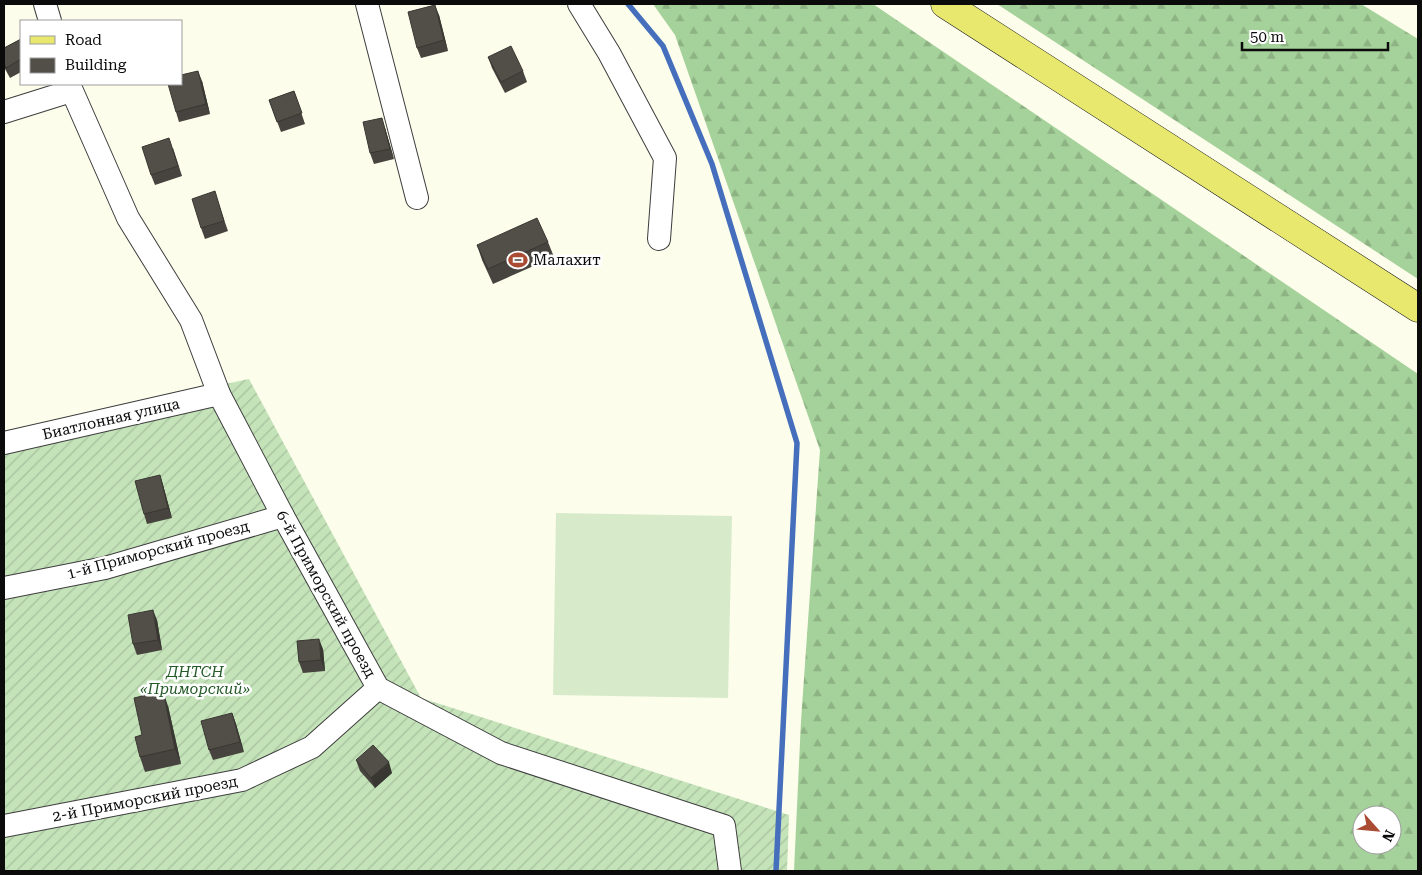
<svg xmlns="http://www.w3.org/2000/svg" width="1422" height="875" font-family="'Roboto Serif',serif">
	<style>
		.forest { fill: url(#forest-firs); fill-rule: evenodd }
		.garden { fill: url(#garden-furrows) }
		.pitch { fill: #d7ebca }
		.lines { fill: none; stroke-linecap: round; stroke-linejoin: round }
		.stream { stroke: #456fbd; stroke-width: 5.5 }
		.minor-casing { stroke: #3e3e3e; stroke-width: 24 }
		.major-casing { stroke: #1c1c1c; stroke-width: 29 }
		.minor { stroke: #fff; stroke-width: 22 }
		.major { stroke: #e8e86f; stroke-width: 28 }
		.wall { fill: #47433e }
		.shaded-wall { fill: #393732 }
		.building { fill: #524e48; stroke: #393732 }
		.labels { text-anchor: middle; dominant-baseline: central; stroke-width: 5; stroke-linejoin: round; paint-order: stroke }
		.poi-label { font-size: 15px; fill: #0b0b0b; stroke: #fff; text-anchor: start }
		.street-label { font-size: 15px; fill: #0b0b0b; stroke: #fff }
		.park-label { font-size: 15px; font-style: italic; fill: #235a26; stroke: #fff }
	</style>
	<defs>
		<pattern id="forest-firs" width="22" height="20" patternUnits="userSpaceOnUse" patternTransform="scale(1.25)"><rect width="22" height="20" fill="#a5d19a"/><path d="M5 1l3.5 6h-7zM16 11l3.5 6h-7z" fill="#8db283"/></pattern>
		<pattern id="garden-furrows" width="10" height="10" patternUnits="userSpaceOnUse" patternTransform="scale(1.25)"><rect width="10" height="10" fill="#c4e3b9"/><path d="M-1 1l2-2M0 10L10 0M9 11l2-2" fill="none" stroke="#a7c19e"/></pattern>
	</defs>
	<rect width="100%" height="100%" fill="#fcfdeb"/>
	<g class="forest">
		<path d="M653,4h220l545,370v497h-624l7,-150 19,-271 -145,-415zM1362,815h30v30h-30z"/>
		<path d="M997,4h364l57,35v240z"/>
	</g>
	<path class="garden" d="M249,379l172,319 368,117 -2,56h-783v-440z"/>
	<path class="pitch" d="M556,513l176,3 -4,182 -175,-3z"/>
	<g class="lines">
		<path class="stream" d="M628,4l35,42 49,118 85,279 -21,428"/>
		<g class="minor-casing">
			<g id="minor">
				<path d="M45,4l5,17"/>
				<path d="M367,4l50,194"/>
				<path d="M579,4l30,49 56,105 -6,81"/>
				<path d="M69,84l59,134 63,102 28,74 64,122 95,172 123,65 223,73 6,45"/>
				<path d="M4,112l67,-21"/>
				<path d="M4,443l215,-49"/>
				<path d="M4,588l101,-20 178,-52"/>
				<path d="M4,826l238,-46 70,-33 66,-59"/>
			</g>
		</g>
		<g class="major-casing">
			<path id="major" d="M945,4l473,304"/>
		</g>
		<use href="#minor" class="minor"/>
		<use href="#major" class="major"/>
	</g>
	<g class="wall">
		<path d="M439,15l9,36 -27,7 -4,-10z"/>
		<path d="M21,39v33l-11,6 -6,-11v-19z"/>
		<path d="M488,57l35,14 4,11 -22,11 -13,-25z"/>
		<path d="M202,81l8,33 -31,8 -3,-10z"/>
		<path d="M294,91l11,33 -24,8 -12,-32z"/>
		<path d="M385,128l9,31 -20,5 -4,-11z"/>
		<path d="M173,148l9,28 -27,9 -4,-10z"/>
		<path d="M218,202l10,29 -23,8 -4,-11z"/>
		<path d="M548,242l6,15 -61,27 -11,-24 -5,-15z"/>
		<path d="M160,475l3,10 9,33 -25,6 -3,-10z"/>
		<path d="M157,620l5,30 -25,5 -4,-11z"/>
		<path d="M323,649l2,22 -22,2 -4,-11z"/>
		<path d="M168,706l13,58 -36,8 -5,-15 2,-22z"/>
		<path d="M232,713l4,11 8,28 -31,8 -4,-10z"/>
		<path d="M356,760l36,13 -17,15 -15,-17z"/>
	</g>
	<g class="shaded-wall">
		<path d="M435,5l4,10 9,36 -4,-11z"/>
		<path d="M198,71l4,10 8,33 -4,-10z"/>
		<path d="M382,118l3,10 9,31 -4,-10z"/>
		<path d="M160,475l3,10 9,33 -4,-10z"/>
		<path d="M153,610l4,10 5,30 -4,-10z"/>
		<path d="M319,639l4,10 2,22 -4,-11z"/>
		<path d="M163,691l5,15 13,58 -6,-15z"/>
		<path d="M232,713l4,11 8,28 -4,-10z"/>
		<path d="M389,762l3,11 -17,15 -4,-10z"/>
	</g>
	<g class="building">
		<path d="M435,5l9,35 -27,8 -9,-36z"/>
		<path d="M21,39v20l-15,9 -2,-4v-16z"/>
		<path d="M511,46l12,25 -22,11 -13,-25z"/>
		<path d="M198,71l8,33 -30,8 -8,-28h13v-9z"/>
		<path d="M294,91l8,22 -25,9 -8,-22z"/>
		<path d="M382,118l8,31 -20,4 -7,-31z"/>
		<path d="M169,138l9,28 -27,9 -9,-28z"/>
		<path d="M215,191l9,30 -23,7 -9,-29z"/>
		<path d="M537,218l11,24 -60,27 -11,-24z"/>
		<path d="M160,475l8,33 -24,6 -9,-33z"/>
		<path d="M153,610l5,30 -25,4 -5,-29z"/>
		<path d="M319,639l2,21 -22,2 -2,-21z"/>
		<path d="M163,691l12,58 -35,8 -5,-20 7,-2 -8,-37z"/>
		<path d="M232,713l8,29 -31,8 -8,-29z"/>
		<path d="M373,745l16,17 -18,16 -15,-18z"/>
	</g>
	<defs>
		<g id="stadium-bare" transform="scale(1.5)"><path d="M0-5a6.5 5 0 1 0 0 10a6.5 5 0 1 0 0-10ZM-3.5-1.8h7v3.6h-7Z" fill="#aa4b34" stroke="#fff" stroke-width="2.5" paint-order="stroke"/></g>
	</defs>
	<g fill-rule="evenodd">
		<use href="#stadium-bare" x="518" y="260"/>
	</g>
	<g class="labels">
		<g class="poi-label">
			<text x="533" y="260">Малахит</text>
		</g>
		<g class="street-label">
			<text transform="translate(111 419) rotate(-13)">Биатлонная улица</text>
			<text transform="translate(158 550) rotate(-15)">1-й Приморский проезд</text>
			<text transform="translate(326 594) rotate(61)">6-й Приморский проезд</text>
			<text transform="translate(145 799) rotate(-11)">2-й Приморский проезд</text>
		</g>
		<g class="park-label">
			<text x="195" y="672">ДНТСН<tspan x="195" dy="17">«Приморский»</tspan></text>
		</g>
	</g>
	<rect width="1422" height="875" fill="none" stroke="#0b0b0b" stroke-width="10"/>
	<rect x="20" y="20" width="162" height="65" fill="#ffffff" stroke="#9d9d9d"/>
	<rect x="30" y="36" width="25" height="8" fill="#e8e86f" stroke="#9d9d9d"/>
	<text x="65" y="45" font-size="15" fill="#0b0b0b">Road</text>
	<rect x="30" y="58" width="25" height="15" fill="#524e48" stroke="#9d9d9d"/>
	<text x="65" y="70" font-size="15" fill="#0b0b0b">Building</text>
	<g transform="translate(1377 830) rotate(117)"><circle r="24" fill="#ffffff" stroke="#9d9d9d"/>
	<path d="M0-4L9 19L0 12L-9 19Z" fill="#aa4b34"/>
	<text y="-8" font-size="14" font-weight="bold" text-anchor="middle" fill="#0b0b0b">N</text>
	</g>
	<path d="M1242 42v8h146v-8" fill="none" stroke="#0b0b0b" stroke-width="2.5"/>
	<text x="1250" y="42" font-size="15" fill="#0b0b0b" stroke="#ffffff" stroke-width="4" paint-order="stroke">50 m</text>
</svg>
